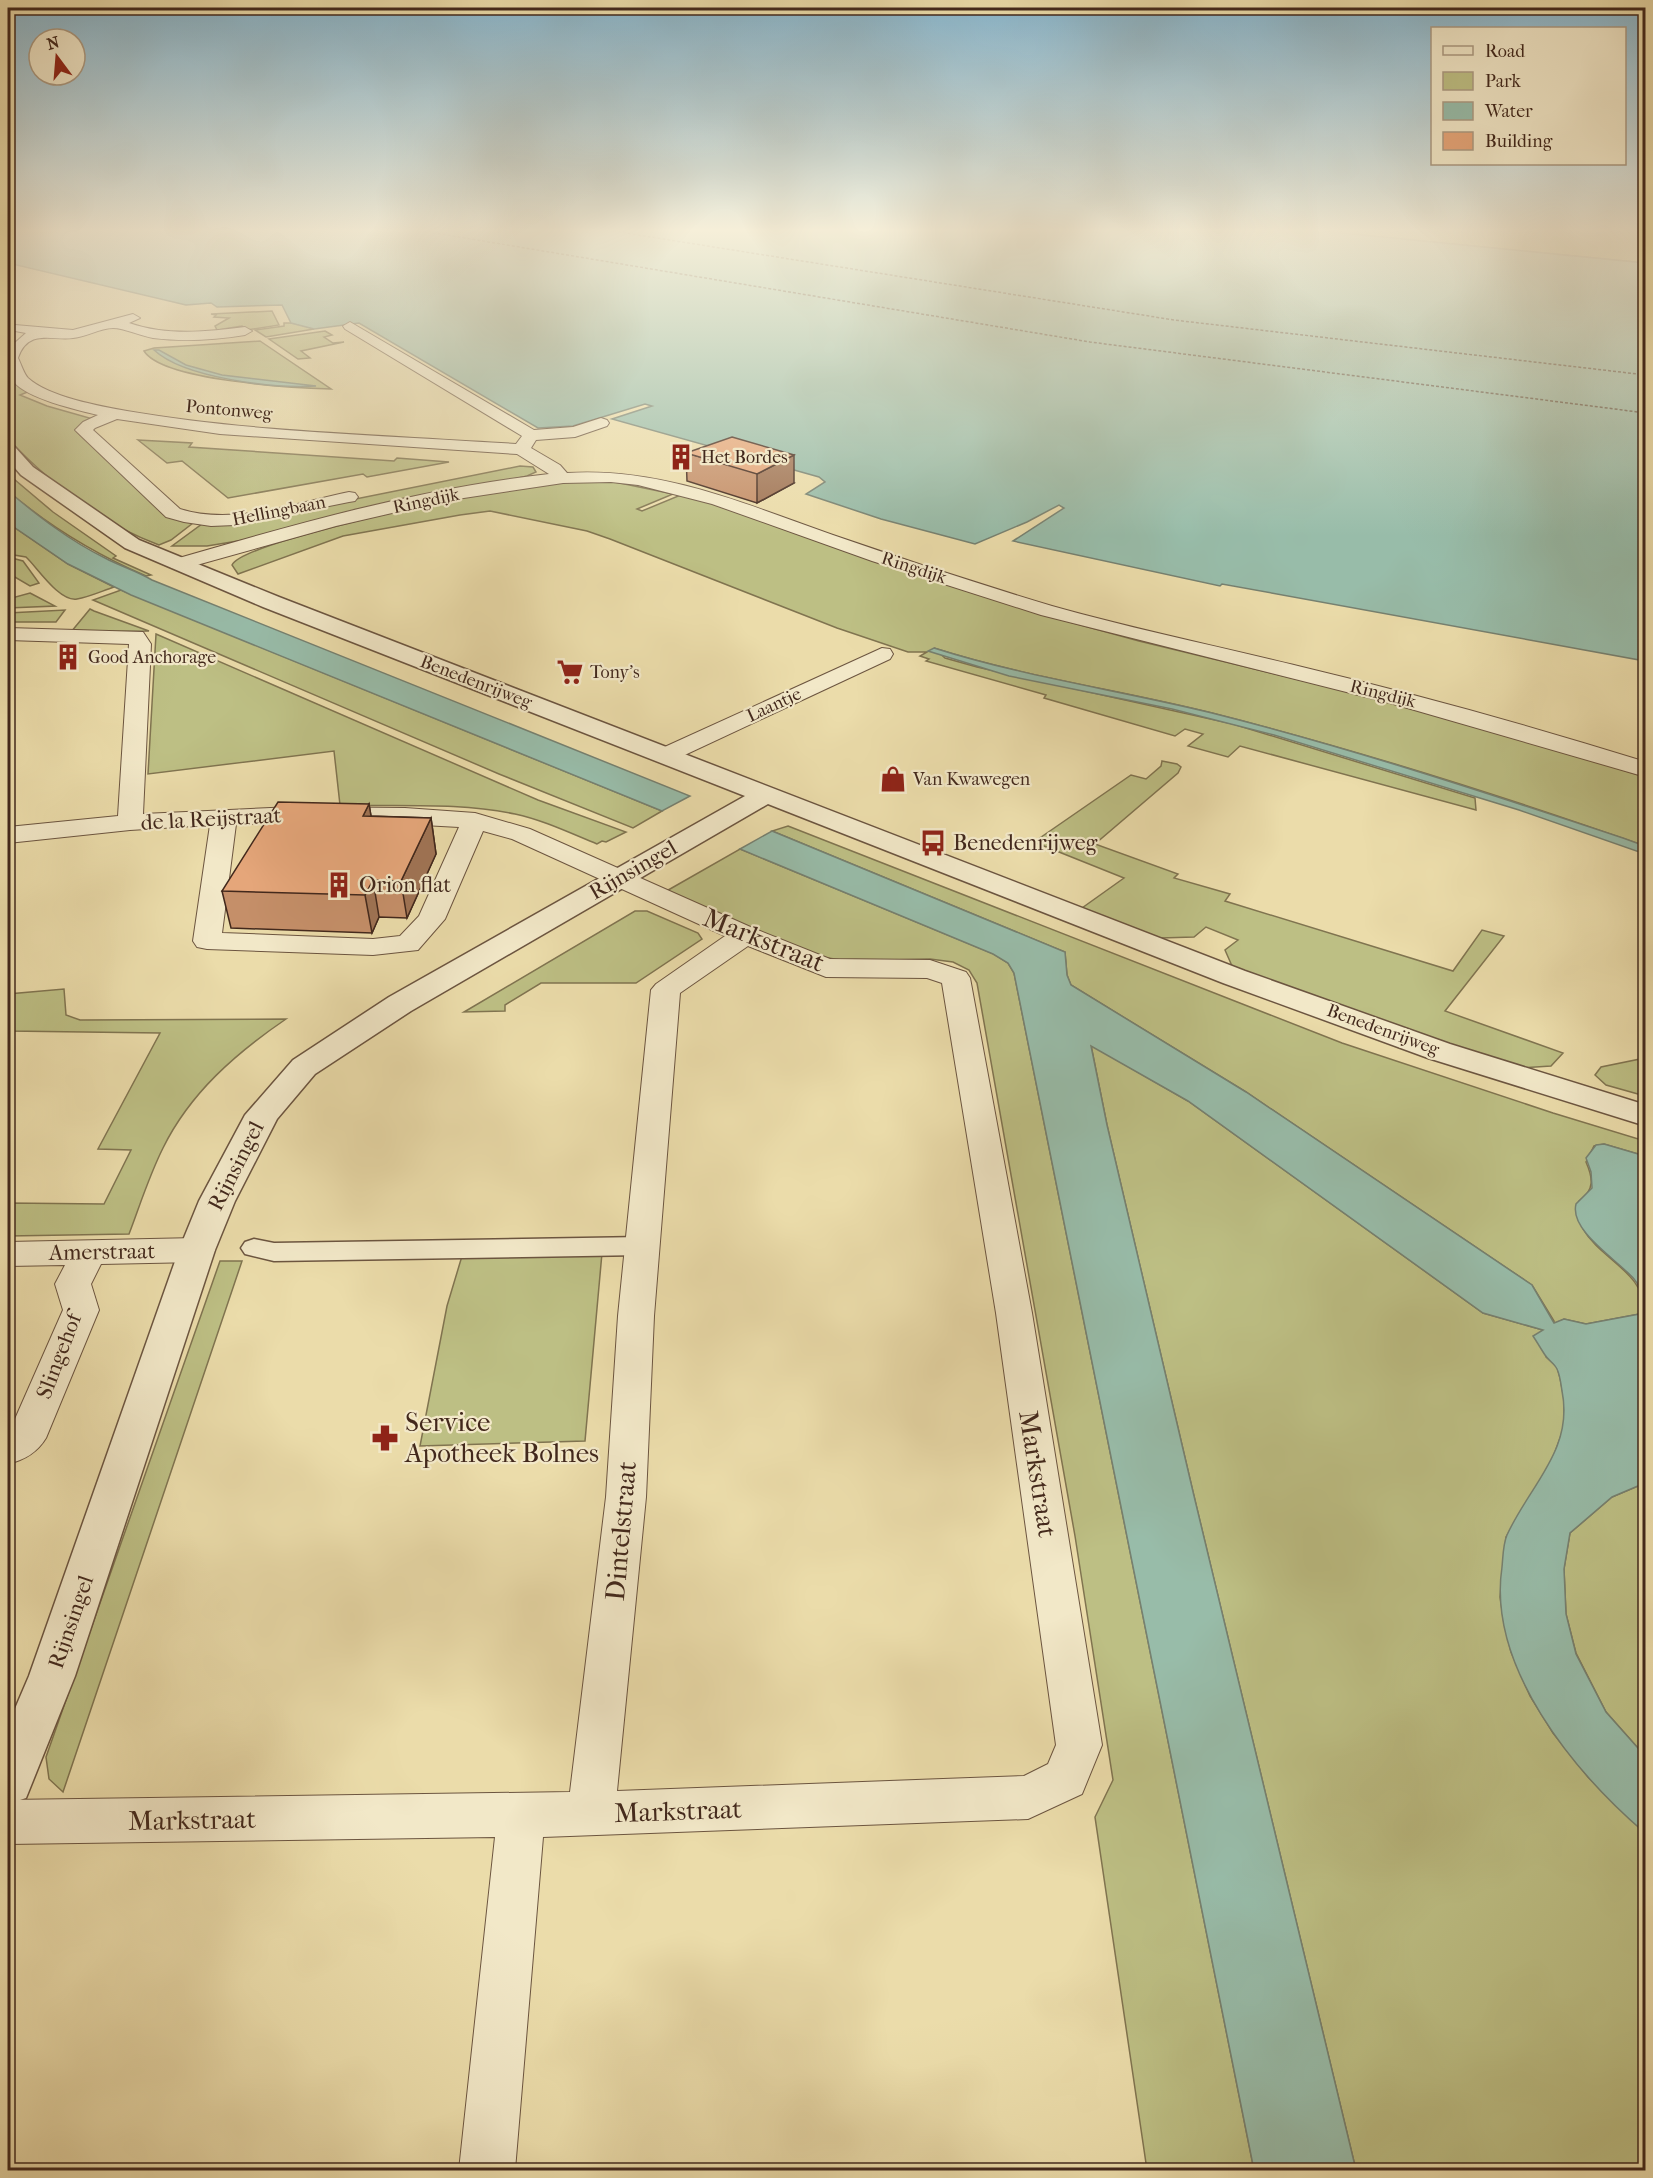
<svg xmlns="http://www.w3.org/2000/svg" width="1653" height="2178" font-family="'IM FELL French Canon',serif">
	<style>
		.green { fill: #bdbf84; stroke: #807450; stroke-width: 1.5 }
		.water { fill: #98bca9; stroke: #768171; stroke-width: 1.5 }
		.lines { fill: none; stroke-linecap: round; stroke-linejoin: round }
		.ferry { stroke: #584d3f; stroke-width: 1.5; stroke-dasharray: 3 2; stroke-linecap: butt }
		.pedestrian-casing { stroke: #6c5540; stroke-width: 3 }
		.minor-casing { stroke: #6c5540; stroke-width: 2 }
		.tertiary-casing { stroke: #6c5540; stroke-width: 3 }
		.pedestrian { fill: #f2e8c8; fill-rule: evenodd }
		.minor { fill: #f2e8c8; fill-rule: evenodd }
		.tertiary { fill: #f2e8c8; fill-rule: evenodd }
		.wall { fill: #c58f69; stroke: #42281c; stroke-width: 1.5 }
		.shaded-wall { fill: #a07455; stroke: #42281c; stroke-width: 1.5 }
		.building { fill: #e5a67a; stroke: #42281c; stroke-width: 1.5 }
		.labels { text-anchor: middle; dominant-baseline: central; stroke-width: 4.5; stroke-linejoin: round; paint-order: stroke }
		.far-street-label { font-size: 18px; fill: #42281c; stroke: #f2e8c8 }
		.far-poi-label { font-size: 18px; fill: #42281c; stroke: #f2e8c8; text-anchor: start }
		.street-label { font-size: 22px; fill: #42281c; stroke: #f2e8c8 }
		.poi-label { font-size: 22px; fill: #42281c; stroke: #f2e8c8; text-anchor: start }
		.near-street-label { font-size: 27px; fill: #42281c; stroke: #f2e8c8 }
		.near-poi-label { font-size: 27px; fill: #42281c; stroke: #f2e8c8; text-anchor: start }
	</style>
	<rect width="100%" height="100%" fill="#ebdcaa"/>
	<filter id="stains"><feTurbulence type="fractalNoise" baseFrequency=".00333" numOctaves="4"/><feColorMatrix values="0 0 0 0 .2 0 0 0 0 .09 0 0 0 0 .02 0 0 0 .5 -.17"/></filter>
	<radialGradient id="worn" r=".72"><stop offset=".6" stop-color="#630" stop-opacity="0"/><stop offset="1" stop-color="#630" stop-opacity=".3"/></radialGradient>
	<g class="green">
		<path d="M1321,231h324v32z"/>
		<path d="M272,311l7,14 -32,5 -5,-4 -25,4 -2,-4 14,-8 -15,-1 2,-2 -5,-1z"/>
		<path d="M284,323h12l18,6 -48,8 -11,-7 29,-4z"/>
		<path d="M325,331l7,4 -8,2 9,6 11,-1 -43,9 9,7 -12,1 -29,-20z"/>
		<path d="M260,341l71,48c-35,-1 -168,-8 -187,-38l10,-3z"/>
		<path d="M8,375l22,16 -10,4 27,11 46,13 -16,13 3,3 81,76 32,12 -22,17 -12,5c-57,-21 -109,-62 -151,-106z"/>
		<path d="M138,440l54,3 -3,4 205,14 3,-3 52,4 -82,15 -4,-3 -135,24 -46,-37 -15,2z"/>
		<path d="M520,466l13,1 3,5 -9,4 -283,64 -37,6h-35l30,-22 39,-2z"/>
		<path d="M8,474l45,38 63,44 -3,2 38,17 -5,1c-51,-22 -96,-49 -138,-85z"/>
		<path d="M561,482h54l58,12 -36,15 5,2 41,-17 354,119 102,28 248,60 147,41 111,35v69c-142,-50 -287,-96 -433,-133 -92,-23 -187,-36 -278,-65l11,10 32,9 256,57 242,74 1,12 -236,-64 -12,11 -40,-11 15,-12 -18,-5 -10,7 -131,-38 2,-3 -120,-34 3,-2 -9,-3 7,-4h-19l-71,-24 -227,-89 -23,-8 -97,-20 -30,4 -117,21 -105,38 -6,-9c11,-22 205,-63 239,-69 30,-5 60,-9 90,-14z"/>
		<path d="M8,523l60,41 46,23c-12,4 -25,10 -37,12 -18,3 -40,-32 -51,-42l-18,-3z"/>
		<path d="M8,557l15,4 16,22 -9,3 -22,-13z"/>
		<path d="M121,590l541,221 -29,17 -134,-54 -406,-174z"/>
		<path d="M30,593l25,13 -47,2v-9z"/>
		<path d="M90,609l4,2 55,20 -78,1z"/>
		<path d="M65,610l-9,12h-48v-9z"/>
		<path d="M156,634l382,166 88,32 -20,10 -4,-1 -5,3c-27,-11 -54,-24 -82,-30 -57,-12 -118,-7 -175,-9l-6,-54 -186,23z"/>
		<path d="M1162,761l15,3 4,3 -3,6 -83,71 83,30 -4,4 56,16 -5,7 228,70 29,-41 22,6 -59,75 118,42 -12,13 -33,2 -98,-32 -188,-70 -7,-16 13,-10 -32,-13 -12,10 -34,1 -78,-30 42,-30 -90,-36 97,-67 15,4 15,-13z"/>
		<path d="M788,826l554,217 211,70 92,28v15l-41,-12 -10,2 -8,16c7,16 9,28 -7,39 1,8 0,21 4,28 18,31 62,43 62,84l-59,11 -22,-5 -10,5v-3l-22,-36 -286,-193 -175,-107 -4,-10 -2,-23 -293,-121z"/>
		<path d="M740,849l254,105 14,9 6,10 240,1197h-107l-52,-353 18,-37 -38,-244 -98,-553 -8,-13 -16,-8 -23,-3 -83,2 -25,-4 -159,-64z"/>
		<path d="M635,911h12l51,22 4,6 -66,44h-95l-36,22v6l-41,1z"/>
		<path d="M64,989l2,26 14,5 206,-1c-50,34 -96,74 -123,129 -14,28 -23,57 -34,86l-121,2v-33l96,1 27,-54 -33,-1 62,-116 -152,-2v-37z"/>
		<path d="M1091,1045l97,56 295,212 60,17 3,27 11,10 3,11 4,21v28l-13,36 -45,74 -6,60 4,26 7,29 19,44 23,37 35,44 57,56v337h-289l-162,-674 -87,-371z"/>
		<path d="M1645,1058v38l-39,-11 -11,-10 6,-8z"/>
		<path d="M602,1253l-17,188 -165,5 27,-140 15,-50z"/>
		<path d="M220,1261h22l-179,531 -14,-13 -3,-22z"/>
		<path d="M1645,1483v273l-39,-44 -30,-59 -10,-39 -2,-45 6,-36 42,-36z"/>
	</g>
	<g class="water">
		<path d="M8,231h1313l324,32v398l-423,-77 -2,2 -207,-45 51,-33 -5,-3 -32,17 -52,22 -94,-25 -75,-25 19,-12 -6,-5 -207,-58 40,-13 -7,-2 -72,22 -35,2 -179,-105 -45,6 -23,-6 -9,-18 -65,2 -6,-4 -25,2 -178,-42z"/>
		<path d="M154,350h5l27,15 36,10 94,11c-41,3 -132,-8 -162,-36z"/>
		<path d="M8,491c30,25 62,50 97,67 15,8 32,13 47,22l538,216 -28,15 -531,-216 -63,-31 -60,-41z"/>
		<path d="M934,648c91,29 185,42 278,65 139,35 275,80 411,125l22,8v8l-126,-44 -245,-75 -102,-26 -163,-33 -81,-25z"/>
		<path d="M772,831l293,121 2,23 4,10 175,107 286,193 22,38 10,-4 22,5 59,-11v170l-33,14 -42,36 -6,36 2,45 10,40 30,58 39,44v77c-71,-61 -158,-166 -143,-266 1,-10 1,-23 5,-32 22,-49 67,-85 55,-144 -1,-7 -2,-16 -5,-22 -3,-6 -9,-9 -12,-14 -4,-6 -8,-13 -12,-19l10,-6 -60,-17 -295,-212 -97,-55 16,79 87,371 162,674h-102l-240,-1197 -6,-10 -15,-9 -253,-105z"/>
		<path d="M1604,1144l41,12v144c-3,-7 -6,-15 -11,-21 -15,-18 -65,-48 -58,-75l16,-16 -1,-16 -5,-14 10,-13z"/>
	</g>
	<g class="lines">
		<g class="ferry">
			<path d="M423,231l667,111 556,71"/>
			<path d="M613,231l561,89 472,55"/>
		</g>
		<g class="pedestrian-casing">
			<path id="pedestrian" d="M642,1237l9,3 4,6 -4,6 -9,3 -368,6 -29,-7 -4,-6 4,-6 9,-3 20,4z"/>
		</g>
		<g class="minor-casing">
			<g id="minor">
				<path d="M133,314l7,4 -11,5c37,13 78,9 116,4l7,4 -7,4c-31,5 -61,7 -92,3 -12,-2 -29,-10 -40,-10 -13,0 -27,9 -40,10 -21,3 -45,-10 -55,20 3,6 6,16 10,20 21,19 71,28 99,33 128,22 260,24 389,33l6,-8 -177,-107 -2,-3 7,-4 184,108 39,-3 28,-9 6,2 2,3 -2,3 -32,11 -39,3 -5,8 29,17 7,8c94,-6 178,31 266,62 72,25 146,49 219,71 81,23 165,40 246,60 117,28 233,60 348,96v15l-256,-74 -349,-88 -169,-54 -160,-57 -74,-19 -27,-3 -48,1 -119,18 -108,25 -150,42h-14l-3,-4 3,-4c124,-36 249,-72 377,-86l-32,-20 -297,-20 -103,-15 -22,9 -2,2 87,79c53,17 116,-6 169,-17l6,1 3,4 -3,4 -6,1 -114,23 -24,1 -27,-4 -18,-5 -91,-87 8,-8 15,-7c-21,-5 -72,-17 -84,-33 -7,-10 -6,-22 -6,-33l18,-16 -11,-2 -2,-3 2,-3 58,5z"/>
				<path d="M8,628l135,4 8,12 -8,170 150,-7 112,1 70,5 55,16 225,100 75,30 100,1 36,12 4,6 62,335 70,432 -20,49 -54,25 -485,18 -28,333h-56l36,-333 -487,7v-44l562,-8 36,-295 12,-181 33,-326 5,-6 69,-48 -213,-97 -29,-8 -38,88 -27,31 -45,5 -166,-6 -10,-2 -4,-6 17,-116 -80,5 -122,13v-16l110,-11 11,-172 -121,-4zM293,823l112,1 54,3 -40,89 -19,20 -27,3 -151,-6 14,-109zM748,946l78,31 101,1 15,5 54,330 60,432 -8,19 -24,12 -407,15 29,-294 8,-181 26,-323z"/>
				<path d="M882,648l8,1 3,5 -3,5 -216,101 -8,2 -8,-2 -4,-5 4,-5z"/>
				<path d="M197,1238l12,4 6,8 -6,8 -12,4 -96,2 -10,20 8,26 -53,128c-9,15 -22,22 -38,26v-34l3,-2 52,-118 -8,-26 10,-19 -57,1v-24z"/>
			</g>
		</g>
		<g class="tertiary-casing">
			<path id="tertiary" d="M8,445l6,1 19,21 106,73 140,57 966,374 205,73 196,61v21l-218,-68 -205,-75 -455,-179 -357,207 -96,63 -38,45 -42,82 -20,49 -140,426 -49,122 -18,6v-79l21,-49 150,-426 20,-49 46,-86 48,-55 96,-63 356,-201 -482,-189 -138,-59 -104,-73 -13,-15z"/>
		</g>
		<use href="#pedestrian" class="pedestrian"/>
		<use href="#minor" class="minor"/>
		<use href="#tertiary" class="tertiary"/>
	</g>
	<g class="wall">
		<path d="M686,453l108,30 -37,20 -70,-22z"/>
		<path d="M369,804l2,12 60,2 5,36 -29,64 -28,-1 -7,16 -141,-5 -9,-37z"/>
	</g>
	<g class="shaded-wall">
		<path d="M794,455v28l-37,20v-29z"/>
		<path d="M369,804l6,36 -12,-24z"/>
		<path d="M431,818l5,36 -29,64 -6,-37z"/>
		<path d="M373,880l6,37 -7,16 -7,-38z"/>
	</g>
	<g class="building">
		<path d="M732,437l62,18 -37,19 -71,-21z"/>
		<path d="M278,802l91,2 -6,12 68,2 -30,63 -28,-1 -8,15 -143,-4z"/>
	</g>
	<linearGradient id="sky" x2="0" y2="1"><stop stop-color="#88b7cf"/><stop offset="0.43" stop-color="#f6efd9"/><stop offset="1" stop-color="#f6efd9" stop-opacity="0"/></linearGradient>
	<rect width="1653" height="536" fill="url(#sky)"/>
	<defs>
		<g id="building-bare" transform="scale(2.07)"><path d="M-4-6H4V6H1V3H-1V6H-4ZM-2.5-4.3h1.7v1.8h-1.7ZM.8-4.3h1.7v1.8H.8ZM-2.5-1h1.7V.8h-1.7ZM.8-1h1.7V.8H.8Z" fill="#8f2418" stroke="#f2e8c8" stroke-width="2.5" paint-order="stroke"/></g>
		<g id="supermarket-bare" transform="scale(2.07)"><path d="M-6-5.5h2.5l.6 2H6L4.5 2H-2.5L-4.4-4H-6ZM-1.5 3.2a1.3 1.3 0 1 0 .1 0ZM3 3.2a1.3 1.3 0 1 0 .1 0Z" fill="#8f2418" stroke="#f2e8c8" stroke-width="2.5" paint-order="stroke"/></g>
		<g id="shop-bare" transform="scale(2.07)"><path d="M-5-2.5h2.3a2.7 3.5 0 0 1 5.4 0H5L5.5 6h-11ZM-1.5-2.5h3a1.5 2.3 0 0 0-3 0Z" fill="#8f2418" stroke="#f2e8c8" stroke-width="2.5" paint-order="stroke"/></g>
		<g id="bus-bare" transform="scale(2.07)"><path d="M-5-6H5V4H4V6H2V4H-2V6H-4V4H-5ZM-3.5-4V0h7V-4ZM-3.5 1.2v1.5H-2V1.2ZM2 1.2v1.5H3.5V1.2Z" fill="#8f2418" stroke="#f2e8c8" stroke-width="2.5" paint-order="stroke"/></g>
		<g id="pharmacy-bare" transform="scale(2.07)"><path d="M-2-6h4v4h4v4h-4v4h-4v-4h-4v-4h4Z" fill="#8f2418" stroke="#f2e8c8" stroke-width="2.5" paint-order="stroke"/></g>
	</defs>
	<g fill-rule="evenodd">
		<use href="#building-bare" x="681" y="457"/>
		<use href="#building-bare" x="68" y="657"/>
		<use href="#supermarket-bare" x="570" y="672"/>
		<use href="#shop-bare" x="893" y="779"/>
		<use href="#bus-bare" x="933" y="843"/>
		<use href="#building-bare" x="339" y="885"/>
		<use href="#pharmacy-bare" x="385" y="1438"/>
	</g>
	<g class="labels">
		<g class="far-street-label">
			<text transform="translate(229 410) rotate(5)">Pontonweg</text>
			<text transform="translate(426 501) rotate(-12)">Ringdijk</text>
			<text transform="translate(279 511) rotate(-11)">Hellingbaan</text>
			<text transform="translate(914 568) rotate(18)">Ringdijk</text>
			<text transform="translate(476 682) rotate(21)">Benedenrijweg</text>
			<text transform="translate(1383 694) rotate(14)">Ringdijk</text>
			<text transform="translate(774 705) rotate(-25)">Laantje</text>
			<text transform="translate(1383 1030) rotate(20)">Benedenrijweg</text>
		</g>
		<g class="far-poi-label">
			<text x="701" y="457">Het Bordes</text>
			<text x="88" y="657">Good Anchorage</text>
			<text x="590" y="672">Tony's</text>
			<text x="913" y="779">Van Kwawegen</text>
		</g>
		<g class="street-label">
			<text transform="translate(211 819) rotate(-3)">de la Reijstraat</text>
			<text transform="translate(633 870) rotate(-30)">Rijnsingel</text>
			<text transform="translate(236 1166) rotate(-63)">Rijnsingel</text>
			<text transform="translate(102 1252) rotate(-1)">Amerstraat</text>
			<text transform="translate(59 1356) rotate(-69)">Slingehof</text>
			<text transform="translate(71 1622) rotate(-71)">Rijnsingel</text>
		</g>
		<g class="poi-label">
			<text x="953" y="843">Benedenrijweg</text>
			<text x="359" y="885">Orion flat</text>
		</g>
		<g class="near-street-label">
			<text transform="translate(764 940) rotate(22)">Markstraat</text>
			<text transform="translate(1038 1474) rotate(81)">Markstraat</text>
			<text transform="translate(621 1531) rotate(-85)">Dintelstraat</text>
			<text transform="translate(678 1811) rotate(-2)">Markstraat</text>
			<text transform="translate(192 1820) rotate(-1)">Markstraat</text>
		</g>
		<g class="near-poi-label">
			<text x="405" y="1422">Service<tspan x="405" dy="31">Apotheek Bolnes</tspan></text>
		</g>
	</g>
	<rect width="1653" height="2178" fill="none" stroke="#ebdcaa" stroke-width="30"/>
	<rect x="9" y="9" width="1635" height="2160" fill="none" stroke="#42281c" stroke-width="3"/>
	<rect x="15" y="15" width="1623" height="2148" fill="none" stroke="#42281c" stroke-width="1.5"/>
	<rect x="1431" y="27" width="195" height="138" fill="#f2e8c8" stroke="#ac9b83" stroke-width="1.5"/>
	<rect x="1443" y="46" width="30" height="9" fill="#f2e8c8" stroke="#ac9b83" stroke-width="1.5"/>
	<text x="1485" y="57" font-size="18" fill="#42281c">Road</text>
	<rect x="1443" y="72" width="30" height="18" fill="#bdbf84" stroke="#ac9b83" stroke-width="1.5"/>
	<text x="1485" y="87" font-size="18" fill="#42281c">Park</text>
	<rect x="1443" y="102" width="30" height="18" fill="#98bca9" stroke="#ac9b83" stroke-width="1.5"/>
	<text x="1485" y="117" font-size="18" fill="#42281c">Water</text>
	<rect x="1443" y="132" width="30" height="18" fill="#e5a67a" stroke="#ac9b83" stroke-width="1.5"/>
	<text x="1485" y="147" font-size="18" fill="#42281c">Building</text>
	<g transform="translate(57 57) rotate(344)"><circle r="28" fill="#f2e8c8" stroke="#ac9b83" stroke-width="1.5"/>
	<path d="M0-4.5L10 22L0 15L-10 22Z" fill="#8f2418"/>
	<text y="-9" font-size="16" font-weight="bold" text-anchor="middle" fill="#42281c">N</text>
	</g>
	<rect width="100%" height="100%" filter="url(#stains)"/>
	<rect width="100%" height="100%" fill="url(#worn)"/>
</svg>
